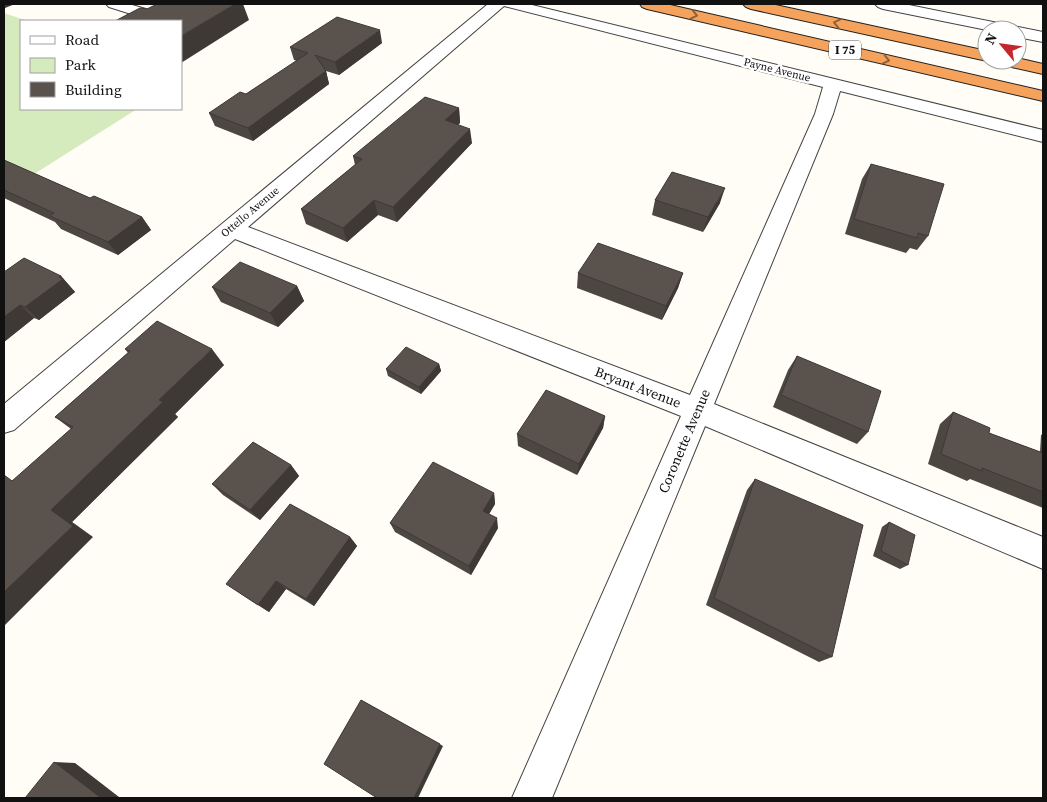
<svg xmlns="http://www.w3.org/2000/svg" width="1047" height="802" font-family="'Source Serif 4',serif">
<style>
.green{fill:#d5ebbd}
.lines{fill:none;stroke-linecap:round;stroke-linejoin:round}
.minor-casing{stroke:#444;stroke-width:2}
.highway-casing{stroke:#222;stroke-width:2}
.minor{fill:#fff;fill-rule:evenodd}
.highway{fill:#f5a25d;fill-rule:evenodd}
.wall{fill:#4d4742}
.shaded-wall{fill:#3f3936}
.building{fill:#5a524d;stroke:#3f3936}
.oneway{stroke:#8e613b}
.labels{text-anchor:middle;dominant-baseline:central;stroke-width:5;stroke-linejoin:round;paint-order:stroke}
.far-street-label{font-size:11px;fill:#111;stroke:#fff}
.shield{fill:#fff;stroke:#585858;stroke-width:1}
.shield-label{font-size:12px;font-weight:bold;fill:#111}
.street-label{font-size:14px;fill:#111;stroke:#fff}
</style>
<rect width="100%" height="100%" fill="#fffdf5"/>
<path class="green" d="M4 13 28 21H21V109H137L4 193Z"/>
<g class="lines">
<defs>
<g id="minor">
<path d="M106 4H129L149 10 161 4H181L178 7 150 20 109 7Z"/>
<path d="M488 4H528L1043 130V142L840 91 833 114 714 404 1043 537V569L705 426 552 798H512L681 416 235 239 14 430 4 433V404ZM504 6 823 87 815 114 690 395 248 227Z"/>
<path d="M875 4H904L1043 32V42L1017 37V30H987L883 9 878 7Z"/>
</g>
<g id="highway">
<path d="M640 4H666L1043 91V101L647 9 642 7Z"/>
<path d="M743 4H771L987 51V60H991L987 61 751 9 746 7Z"/>
<path d="M1017 58 1043 64V74L998 64 995 60H1017Z"/>
</g>
</defs>
<use href="#minor" class="minor-casing"/>
<use href="#highway" class="highway-casing"/>
<use href="#minor" class="minor"/>
<use href="#highway" class="highway"/>
</g>
<g class="wall">
<path d="M382 43 339 75 326 71 329 84 253 141 215 126 209 113 246 94 297 61 294 60 290 47Z"/>
<path d="M459 108 460 123 458 124 472 143 397 222 378 215 347 242 306 224 301 209 355 165 353 156Z"/>
<path d="M4 160 90 198 142 217 151 230 118 255 61 229 55 222 4 198Z"/>
<path d="M871 164 928 236 917 250 910 248 906 253 845 234 862 179Z"/>
<path d="M655 200 720 203 703 232 652 215Z"/>
<path d="M4 272 61 276 75 292 39 320 34 318 4 342Z"/>
<path d="M578 273H683L678 288 662 320 577 288Z"/>
<path d="M297 286 304 301 278 327 221 302 212 287Z"/>
<path d="M125 349 224 365 175 414 178 417 72 522 93 537 4 475 13 481 71 429 55 417 128 353Z"/>
<path d="M797 356 868 432 857 444 773 407 788 370Z"/>
<path d="M439 364 441 371 421 394 388 376 386 369Z"/>
<path d="M953 412 989 433 1040 452 1041 435 1043 434V508L970 479 967 481 928 464 940 424Z"/>
<path d="M605 416 603 428 577 475 518 446 517 434Z"/>
<path d="M291 465 299 476 260 520 223 495 212 484Z"/>
<path d="M755 479 832 657 819 662 706 605 747 490Z"/>
<path d="M494 493 495 504 489 514 498 528 471 575 395 532 390 523Z"/>
<path d="M889 522 908 565 900 569 873 556 882 527Z"/>
<path d="M350 537 357 546 314 606 286 589 269 612 226 584Z"/>
</g>
<g class="shaded-wall">
<path d="M4 4H15L5 8 4 6Z"/>
<path d="M235 4H243L249 20 181 63V36Z"/>
<path d="M380 30 382 43 339 75 335 62Z"/>
<path d="M326 71 329 84 253 141 248 128Z"/>
<path d="M459 108 460 123 447 135 445 120Z"/>
<path d="M470 129 472 143 397 222 393 207Z"/>
<path d="M725 188 720 203 703 232 708 217Z"/>
<path d="M374 200 378 215 347 242 343 228Z"/>
<path d="M142 217 151 230 118 255 108 242Z"/>
<path d="M683 273 678 288 662 320 666 306Z"/>
<path d="M61 276 75 292 39 320 25 307Z"/>
<path d="M297 286 304 301 278 327 270 313Z"/>
<path d="M20 305 34 318 4 342V317Z"/>
<path d="M212 349 224 365 175 414 178 417 72 522 93 537 4 626V592L51 510 159 400Z"/>
<path d="M439 364 441 371 421 394 419 387Z"/>
<path d="M605 416 603 428 577 475 579 464Z"/>
<path d="M291 465 299 476 260 520 250 510Z"/>
<path d="M494 493 495 504 485 521 483 511Z"/>
<path d="M497 518 498 528 471 575 469 566Z"/>
<path d="M350 537 357 546 314 606 306 599Z"/>
<path d="M276 581 286 589 269 612 258 605Z"/>
<path d="M361 700 443 746 418 798H414Z"/>
<path d="M54 762 75 763 119 797 117 798H99Z"/>
</g>
<g class="building">
<path d="M157 4H235L181 36V21H115L140 8 147 9Z"/>
<path d="M337 17 380 30 335 62 315 55 326 71 248 128 209 113 240 92 246 94 308 53 290 47Z"/>
<path d="M425 97 459 108 445 120 470 129 393 207 374 200 343 228 301 209 362 159 353 156Z"/>
<path d="M4 160 90 198 94 196 142 217 108 242 50 216 54 213 4 190Z"/>
<path d="M871 164 944 184 928 236 918 233 917 238 854 219Z"/>
<path d="M672 172 725 188 708 217 655 200Z"/>
<path d="M598 243 683 273 666 306 578 273Z"/>
<path d="M24 258 61 276 59 277 63 279 25 307 20 305 4 317V272Z"/>
<path d="M240 262 297 286 270 313 212 287Z"/>
<path d="M157 321 212 349 159 400 163 402 51 510 73 526 4 592V475L12 481 73 427 55 417 130 351 125 349Z"/>
<path d="M406 347 439 364 419 387 386 369Z"/>
<path d="M797 356 881 391 868 432 781 395Z"/>
<path d="M546 390 605 416 579 464 517 434Z"/>
<path d="M953 412 990 428 989 433 1043 453V492L982 468V471L941 454Z"/>
<path d="M253 442 291 465 250 510 212 484Z"/>
<path d="M433 462 494 493 483 511 497 518 469 566 390 523Z"/>
<path d="M755 479 863 525 832 657 714 598Z"/>
<path d="M290 504 350 537 306 599 276 581 258 605 226 584Z"/>
<path d="M889 522 915 535 908 565 881 551Z"/>
<path d="M361 700 440 744 414 798H377L324 764Z"/>
<path d="M54 762 100 797 99 798H25Z"/>
</g>
<defs><path id="oneway-chevron" d="M-2-3.5L2.5 0L-2 3.5" fill="none" stroke-width="1.6" stroke-linecap="round" stroke-linejoin="round" transform="scale(1.25)"/></defs>
<g class="oneway">
<use href="#oneway-chevron" transform="translate(694 15) rotate(13)"/>
<use href="#oneway-chevron" transform="translate(837 23) rotate(-167)"/>
<use href="#oneway-chevron" transform="translate(886 60) rotate(13)"/>
</g>
<g class="labels">
<g class="far-street-label">
<text transform="translate(777 70) rotate(14)">Payne Avenue</text>
<text transform="translate(250 212) rotate(-40)">Ottello Avenue</text>
</g>
<rect class="shield" x="829" y="40.5" width="32" height="19" rx="4"/>
<g class="shield-label">
<text x="845" y="50">I 75</text>
</g>
<g class="street-label">
<text transform="translate(638 387) rotate(21)">Bryant Avenue</text>
<text transform="translate(684 441) rotate(-67)">Coronette Avenue</text>
</g>
</g>
<rect width="1047" height="802" fill="none" stroke="#111111" stroke-width="10"/>
<rect x="20" y="20" width="162" height="90" fill="#ffffff" stroke="#a0a0a0"/>
<rect x="30" y="36" width="25" height="8" fill="#ffffff" stroke="#a0a0a0"/>
<text x="65" y="45" font-size="15" fill="#111111">Road</text>
<rect x="30" y="58" width="25" height="15" fill="#d5ebbd" stroke="#a0a0a0"/>
<text x="65" y="70" font-size="15" fill="#111111">Park</text>
<rect x="30" y="82" width="25" height="15" fill="#5a524d" stroke="#a0a0a0"/>
<text x="65" y="95" font-size="15" fill="#111111">Building</text>
<g transform="translate(1002 45) rotate(299)"><circle r="24" fill="#ffffff" stroke="#a0a0a0"/>
<path d="M0-4L9 19L0 12L-9 19Z" fill="#c4262e"/>
<text y="-8" font-size="14" font-weight="bold" text-anchor="middle" fill="#111111">N</text>
</g>
</svg>
